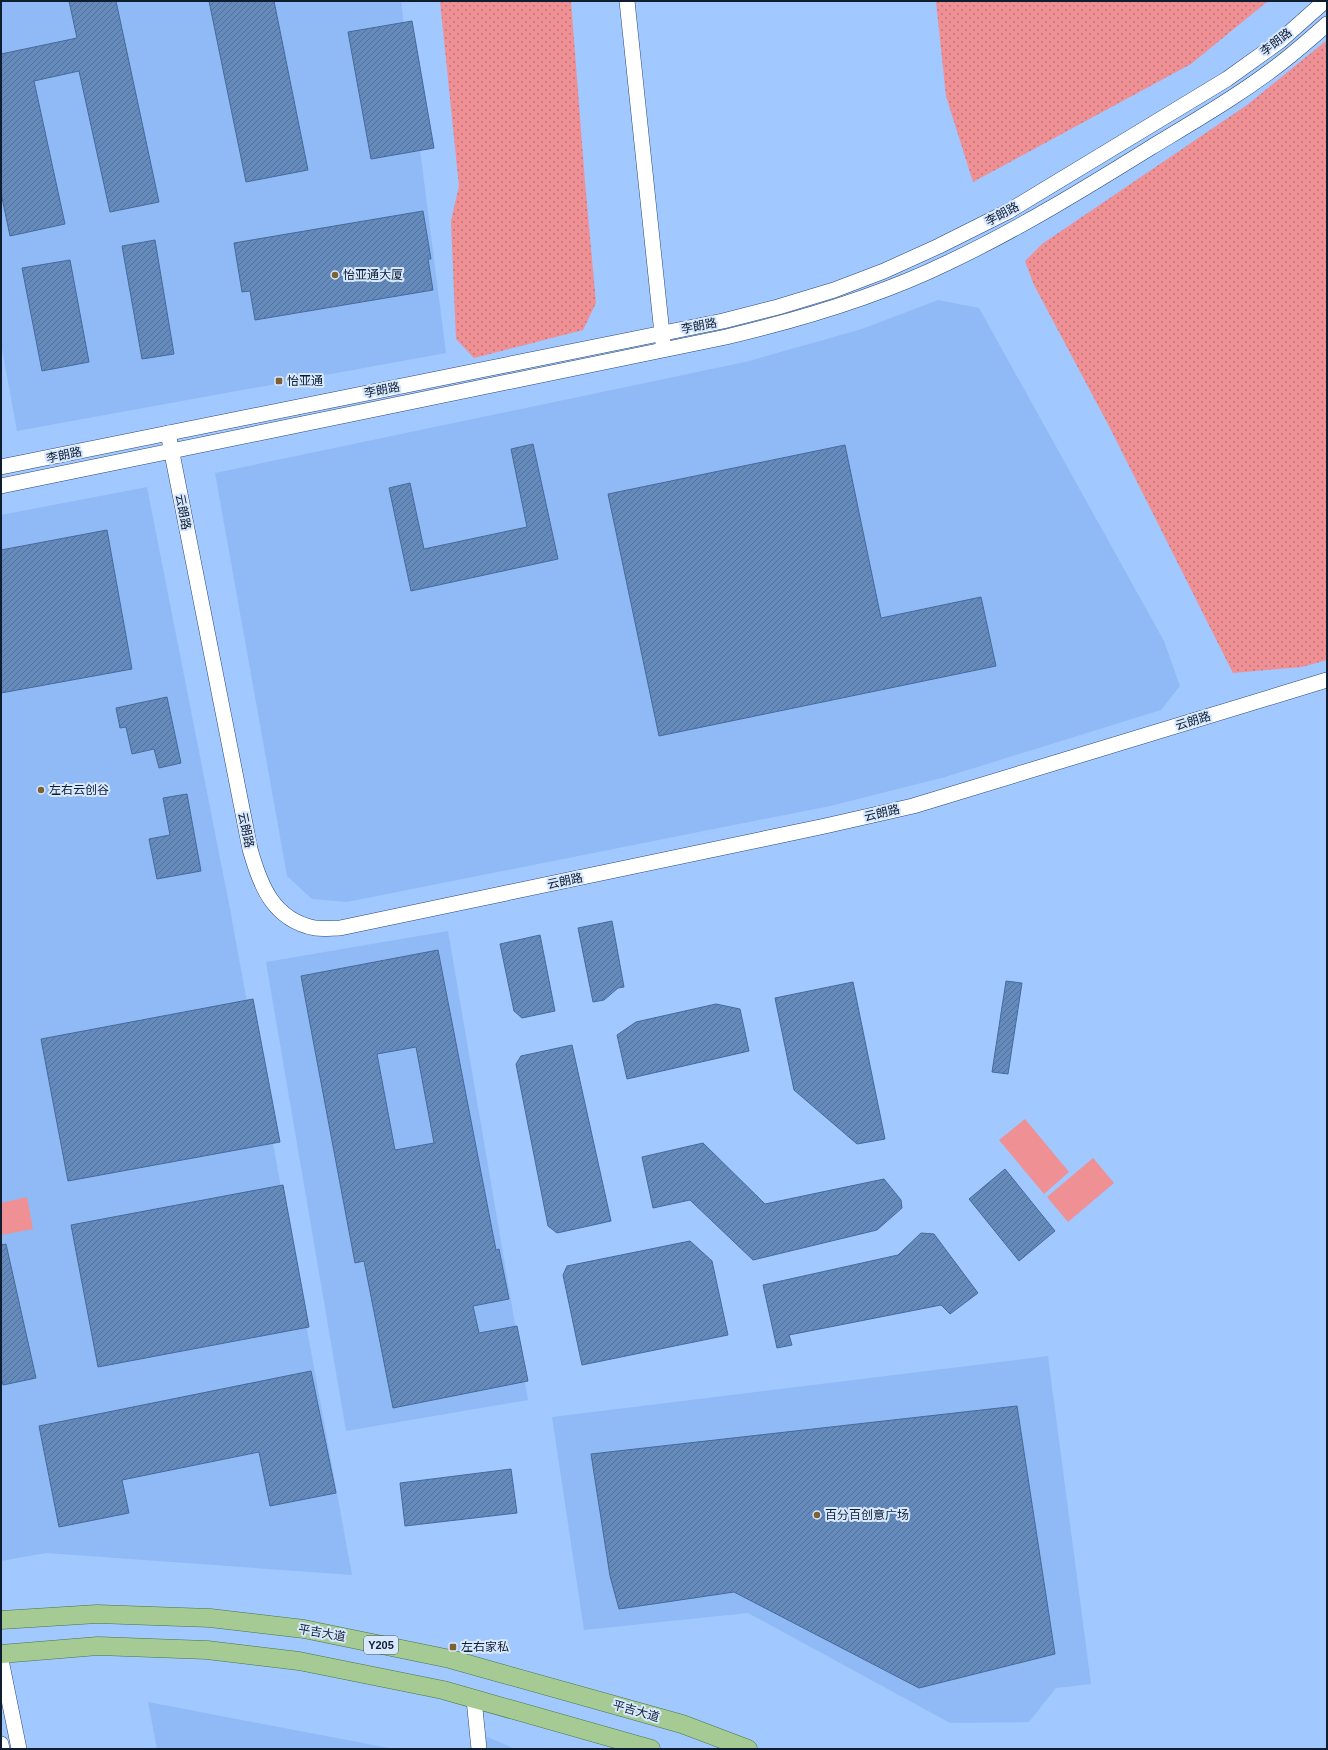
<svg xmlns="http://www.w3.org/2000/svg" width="1328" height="1750" font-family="Arial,'Noto Sans SC',sans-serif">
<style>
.built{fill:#90baf5}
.grass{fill:url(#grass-dots)}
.garden{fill:#ef9095}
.building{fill:url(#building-hatch);stroke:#476a9b;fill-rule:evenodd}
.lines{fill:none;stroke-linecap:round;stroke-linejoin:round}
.minor-casing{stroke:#264775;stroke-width:16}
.major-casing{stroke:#497643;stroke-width:19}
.minor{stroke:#fff;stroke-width:15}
.major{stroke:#a5ca94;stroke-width:18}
.poi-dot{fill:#7d6033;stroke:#d8e8fe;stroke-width:1.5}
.labels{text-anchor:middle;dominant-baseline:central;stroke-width:4;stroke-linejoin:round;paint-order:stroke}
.shield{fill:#d8e8fe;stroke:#4b5a6e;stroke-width:1}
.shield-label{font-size:11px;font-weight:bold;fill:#0e1d30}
.street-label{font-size:12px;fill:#0e1d30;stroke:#d8e8fe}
.poi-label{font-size:12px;fill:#0e1d30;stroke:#d8e8fe;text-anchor:start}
</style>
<defs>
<pattern id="grass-dots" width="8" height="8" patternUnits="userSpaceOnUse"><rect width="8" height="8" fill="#ef9095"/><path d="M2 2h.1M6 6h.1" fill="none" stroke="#c0757a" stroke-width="1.8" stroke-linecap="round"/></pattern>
<pattern id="building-hatch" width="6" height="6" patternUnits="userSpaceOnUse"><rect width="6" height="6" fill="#658abc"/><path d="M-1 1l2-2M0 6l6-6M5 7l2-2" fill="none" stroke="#527099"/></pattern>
</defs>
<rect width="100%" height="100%" fill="#a1c8ff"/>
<g class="built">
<path d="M1 1H401L446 353 17 431 1 343Z"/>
<path d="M938 300 979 308 1164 641 1180 686 1161 710 945 777 830 806 347 902 312 899 287 876 215 473 745 362 862 329Z"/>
<path d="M147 487 230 909 352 1575 46 1553 1 1561V515Z"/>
<path d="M448 931 528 1400 346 1431 266 962Z"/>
<path d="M1048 1356 1091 1684 1056 1688 1029 1722 950 1723 748 1613 584 1630 552 1417Z"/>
<path d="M148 1702 394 1749H157Z"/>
<path d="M485 1736 515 1749H486Z"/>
</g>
<g class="grass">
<path d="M440 1H571L585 182 596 303 583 330 474 358 456 339 451 221 459 186Z"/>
<path d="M936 1H1268L1191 64 973 182 946 96Z"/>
<path d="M1327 40V660L1302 667 1233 673 1110 428 1034 285 1025 261 1042 244 1247 105Z"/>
</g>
<g class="garden">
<path d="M1025 1119 1069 1172 1044 1194 999 1140Z"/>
<path d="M1093 1158 1114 1183 1068 1222 1047 1197Z"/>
<path d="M27 1197 33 1229 1 1235V1203Z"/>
</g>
<g class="building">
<path d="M69 1H116L159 202 110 212 79 71 34 81 65 224 10 236 1 193V54L77 38Z"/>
<path d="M209 1H274L308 170 246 182Z"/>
<path d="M412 21 434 148 371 159 348 32Z"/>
<path d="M423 211 431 259H428L433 290 255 320 250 291 242 292 234 243Z"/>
<path d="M155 240 174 354 142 359 122 246Z"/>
<path d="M70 260 89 362 42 371 22 268Z"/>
<path d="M533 444 558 559 411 591 389 488 410 483 424 549 527 527 511 449Z"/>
<path d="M845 445 881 618 981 597 996 666 659 736 608 494Z"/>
<path d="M107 530 132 669 1 693V550Z"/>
<path d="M167 697 181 763 159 768 154 749 132 754 126 727 120 728 116 708Z"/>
<path d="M187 794 201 871 157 879 149 839 170 835 163 798Z"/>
<path d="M612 921 624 987 618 988 604 1000 593 1002 578 928Z"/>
<path d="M540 935 555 1011 522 1018 514 1011 500 944Z"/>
<path d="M438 950 496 1250 499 1249 509 1299 473 1306 479 1333 517 1326 528 1381 393 1408 364 1261 355 1263 301 976ZM416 1047 434 1143 395 1150 377 1054Z"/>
<path d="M1006 981 1022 983 1008 1074 992 1072Z"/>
<path d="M853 982 885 1139 857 1144 794 1090 775 998Z"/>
<path d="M253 999 280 1142 68 1181 41 1039Z"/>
<path d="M716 1004 740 1009 749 1051 627 1079 617 1035 636 1022Z"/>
<path d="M572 1045 611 1221 557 1233 548 1226 516 1064 521 1056Z"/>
<path d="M703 1143 765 1204 884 1179 901 1200 902 1208 877 1230 753 1260 690 1200 653 1208 642 1157Z"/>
<path d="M1005 1169 1055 1231 1019 1261 969 1199Z"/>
<path d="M283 1185 309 1327 98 1367 71 1225Z"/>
<path d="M921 1233 934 1234 978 1293 950 1314 941 1305 789 1335 792 1345 777 1348 763 1285 898 1255Z"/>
<path d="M690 1241 712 1261 728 1335 582 1365 563 1275 567 1266Z"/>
<path d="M6 1244 36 1378 3 1385 1 1377V1245Z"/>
<path d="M311 1371 336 1493 270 1506 259 1452 122 1480 129 1513 59 1527 39 1426Z"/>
<path d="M1017 1406 1055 1654 919 1688 734 1592 619 1609 610 1576 591 1454Z"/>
<path d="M511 1469 517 1513 405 1526 400 1483Z"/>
</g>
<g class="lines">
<defs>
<g id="minor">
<path d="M627 1 663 343"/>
<path d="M168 433 250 849C260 885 273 920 315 928 323 929 332 928 340 928L825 826 913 806 1327 680"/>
<path d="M1 467 723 321 778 307 834 290 884 271 939 246 1009 211 1227 79 1280 41 1325 1"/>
<path d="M1 486 726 337C802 319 877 297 947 263 1017 230 1084 189 1150 148 1198 119 1247 91 1291 55 1303 45 1315 35 1327 24"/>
<path d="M1 1660 19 1749"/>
<path d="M474 1699 479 1749"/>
<path d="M1 1744 2 1749"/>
</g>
<g id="major">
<path d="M1 1620 97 1614 210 1618 304 1629 450 1659 682 1724 748 1749"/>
<path d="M1 1654 98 1646 207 1650 299 1661 443 1690 651 1749"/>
</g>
</defs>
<use href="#minor" class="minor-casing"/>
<use href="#major" class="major-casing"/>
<use href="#minor" class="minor"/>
<use href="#major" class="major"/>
</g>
<g class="poi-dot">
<circle cx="335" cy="275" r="4"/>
<rect x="275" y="377" width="8" height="8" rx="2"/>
<circle cx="41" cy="790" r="4"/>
<circle cx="817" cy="1515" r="4"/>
<rect x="449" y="1643" width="8" height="8" rx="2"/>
</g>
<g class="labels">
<rect class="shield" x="364" y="1636" width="34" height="18" rx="3"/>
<g class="shield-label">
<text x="381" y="1645">Y205</text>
</g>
<g class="street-label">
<text transform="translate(1276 42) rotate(-38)">李朗路</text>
<text transform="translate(1002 214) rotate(-28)">李朗路</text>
<text transform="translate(699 326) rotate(-11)">李朗路</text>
<text transform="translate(382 390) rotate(-11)">李朗路</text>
<text transform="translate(64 455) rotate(-12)">李朗路</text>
<text transform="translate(183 512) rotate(79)">云朗路</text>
<text transform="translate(1193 721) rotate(-17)">云朗路</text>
<text transform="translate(882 813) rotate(-13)">云朗路</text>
<text transform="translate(246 830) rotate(78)">云朗路</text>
<text transform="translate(565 881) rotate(-12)">云朗路</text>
<text transform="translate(322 1633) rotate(10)">平吉大道</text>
<text transform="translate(636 1711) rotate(16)">平吉大道</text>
</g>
<g class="poi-label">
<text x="343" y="275">怡亚通大厦</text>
<text x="287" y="381">怡亚通</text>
<text x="49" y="790">左右云创谷</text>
<text x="825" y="1515">百分百创意广场</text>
<text x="461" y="1647">左右家私</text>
</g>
</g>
<rect width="1328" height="1750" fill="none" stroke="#0e1d30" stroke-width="4"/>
</svg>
